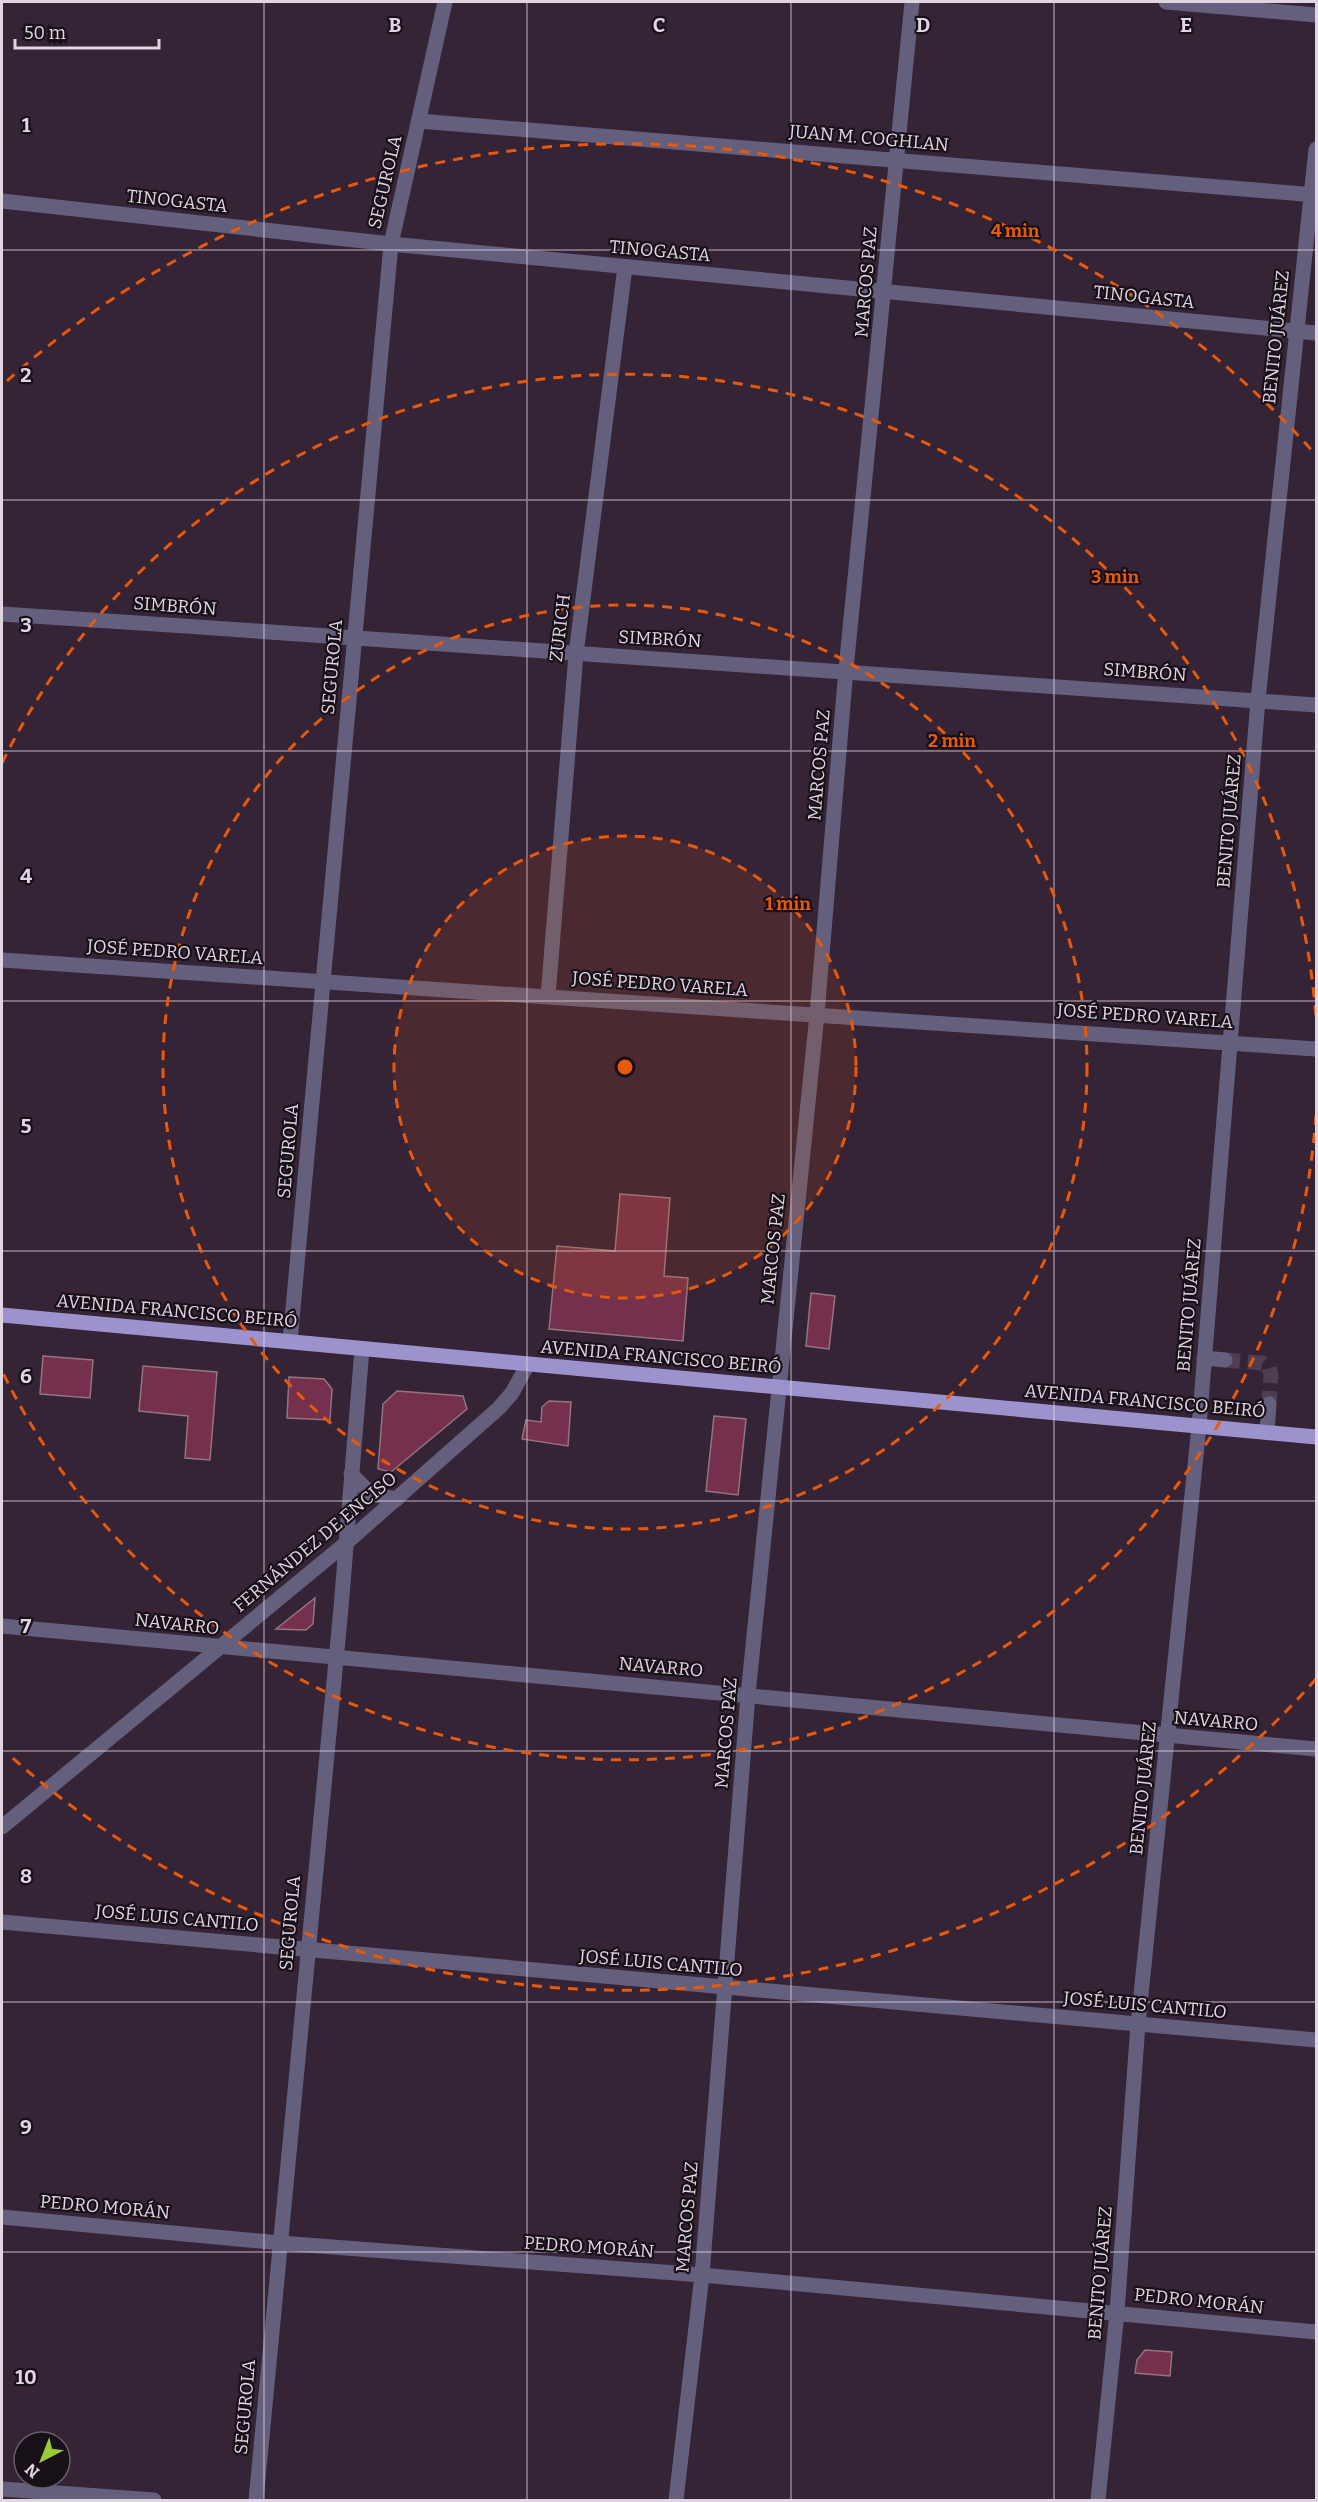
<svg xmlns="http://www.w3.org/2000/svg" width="1318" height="2502" font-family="Bitter,serif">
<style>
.building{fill:#74304c;stroke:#94747f;stroke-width:1.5}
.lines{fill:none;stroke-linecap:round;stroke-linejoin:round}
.minor-tunnel{stroke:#4f3e50;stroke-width:15;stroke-dasharray:15 8;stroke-linecap:butt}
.minor{stroke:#645f7c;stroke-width:15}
.major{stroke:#9c92cd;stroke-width:15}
.grid{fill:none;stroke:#e1d5e1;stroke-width:1.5;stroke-opacity:0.55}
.ring{fill:none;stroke:#e8590c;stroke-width:3;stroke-dasharray:10 8}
.labels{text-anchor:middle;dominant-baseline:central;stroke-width:4.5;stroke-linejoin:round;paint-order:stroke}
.street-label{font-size:18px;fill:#e1d5e1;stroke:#181018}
.grid-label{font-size:20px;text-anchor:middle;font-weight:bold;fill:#e1d5e1;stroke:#181018;stroke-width:4.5;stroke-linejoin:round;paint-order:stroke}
.centre{fill:#e8590c;stroke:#181018;stroke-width:3}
.ring-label{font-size:18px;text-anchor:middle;font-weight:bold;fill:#e8590c;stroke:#181018;stroke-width:4.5;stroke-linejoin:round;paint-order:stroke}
</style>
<rect width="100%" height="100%" fill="#352336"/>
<g class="building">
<path d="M620 1194 670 1198 664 1276 688 1278 683 1341 549 1329 557 1246 615 1251Z"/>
<path d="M811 1293 835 1296 829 1349 806 1346Z"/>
<path d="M43 1356 93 1360 90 1398 40 1394Z"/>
<path d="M143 1366 217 1372 210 1460 185 1458 188 1416 139 1411Z"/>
<path d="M289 1377 324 1379 332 1389 330 1420 287 1418Z"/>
<path d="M397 1391 463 1396 467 1409 391 1472 378 1469 383 1404Z"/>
<path d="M549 1401 571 1402 568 1446 522 1439 526 1420 541 1422 542 1407Z"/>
<path d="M714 1416 746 1419 738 1495 706 1491Z"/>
<path d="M315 1598 313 1624 306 1630 276 1629Z"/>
<path d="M1145 2350 1172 2352 1170 2376 1135 2373 1137 2360Z"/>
</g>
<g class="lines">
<path class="minor-tunnel" d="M1225 1360 1262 1363 1269 1368 1271 1375 1269 1404"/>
<g class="minor">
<path d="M1166 2 1316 15"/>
<path d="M419 121 1316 195"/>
<path d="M2 201 391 244 1316 333"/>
<path d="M2 614C440 643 878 671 1316 705"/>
<path d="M2 960 1316 1049"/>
<path d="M548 996 576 654 625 267"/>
<path d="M290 1341 391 244 445 2"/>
<path d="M1204 1358 1225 1360"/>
<path d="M1267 1432 1269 1404"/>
<path d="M351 1474 371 1494 397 1499"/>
<path d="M2 1626 1316 1749"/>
<path d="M2 1827 345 1544 499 1408 512 1393 528 1364"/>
<path d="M2 1922 1316 2040"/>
<path d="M2 2217 280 2243 702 2275 1316 2332"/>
<path d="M2 2489 154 2500"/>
<path d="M256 2500 341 1608 362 1349"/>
<path d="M676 2500 702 2275 748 1695 817 1014 846 669 912 2"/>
<path d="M1098 2500 1117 2312 1138 2024 1199 1426 1258 700 1316 149"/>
</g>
<path class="major" d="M2 1315 1316 1437"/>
</g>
<path class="grid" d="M264 2V2500M527 2V2500M791 2V2500M1054 2V2500M2 250H1316M2 500H1316M2 751H1316M2 1001H1316M2 1251H1316M2 1501H1316M2 1751H1316M2 2002H1316M2 2252H1316"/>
<circle cx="625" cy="1067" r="231" fill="#e8590c" fill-opacity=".12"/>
<g class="ring">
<circle cx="625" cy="1067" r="231"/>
<circle cx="625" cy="1067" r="462"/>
<path d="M1316 1115A693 693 0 0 1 2 1371M2 763A693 693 0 0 1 1316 1019"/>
<path d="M1316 1679A923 923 0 0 1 7 1753M7 381A923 923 0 0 1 1316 455"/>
</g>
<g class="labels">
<g class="street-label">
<text transform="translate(869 138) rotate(5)">JUAN M. COGHLAN</text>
<text transform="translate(385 182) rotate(-77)">SEGUROLA</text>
<text transform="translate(177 201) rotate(6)">TINOGASTA</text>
<text transform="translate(660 251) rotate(5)">TINOGASTA</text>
<text transform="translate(866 282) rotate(-85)">MARCOS PAZ</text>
<text transform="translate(1144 297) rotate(6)">TINOGASTA</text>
<text transform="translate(1276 337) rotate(-84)">BENITO JUÁREZ</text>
<text transform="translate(175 606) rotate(4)">SIMBRÓN</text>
<text transform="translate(560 628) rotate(-83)">ZURICH</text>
<text transform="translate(660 639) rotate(3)">SIMBRÓN</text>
<text transform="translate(332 667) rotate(-85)">SEGUROLA</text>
<text transform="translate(1145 672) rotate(4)">SIMBRÓN</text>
<text transform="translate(819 765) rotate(-85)">MARCOS PAZ</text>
<text transform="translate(1229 821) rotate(-85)">BENITO JUÁREZ</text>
<text transform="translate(175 952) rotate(4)">JOSÉ PEDRO VARELA</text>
<text transform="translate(660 984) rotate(4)">JOSÉ PEDRO VARELA</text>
<text transform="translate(1145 1016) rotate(4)">JOSÉ PEDRO VARELA</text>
<text transform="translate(288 1151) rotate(-85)">SEGUROLA</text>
<text transform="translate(773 1249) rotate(-84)">MARCOS PAZ</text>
<text transform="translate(1189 1305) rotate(-85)">BENITO JUÁREZ</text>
<text transform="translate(177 1311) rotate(5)">AVENIDA FRANCISCO BEIRÓ</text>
<text transform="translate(661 1357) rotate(5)">AVENIDA FRANCISCO BEIRÓ</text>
<text transform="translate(1145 1401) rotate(5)">AVENIDA FRANCISCO BEIRÓ</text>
<text transform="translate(315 1542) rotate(-40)">FERNÁNDEZ DE ENCISO</text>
<text transform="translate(177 1624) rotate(6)">NAVARRO</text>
<text transform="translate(661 1667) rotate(5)">NAVARRO</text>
<text transform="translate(1216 1721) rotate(5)">NAVARRO</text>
<text transform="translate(726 1733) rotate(-85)">MARCOS PAZ</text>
<text transform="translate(1143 1788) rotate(-84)">BENITO JUÁREZ</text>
<text transform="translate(177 1918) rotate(5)">JOSÉ LUIS CANTILO</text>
<text transform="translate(290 1923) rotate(-85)">SEGUROLA</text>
<text transform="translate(661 1963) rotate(5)">JOSÉ LUIS CANTILO</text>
<text transform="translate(1145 2005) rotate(5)">JOSÉ LUIS CANTILO</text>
<text transform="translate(105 2207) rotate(5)">PEDRO MORÁN</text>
<text transform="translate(687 2217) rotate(-85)">MARCOS PAZ</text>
<text transform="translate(589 2247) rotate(4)">PEDRO MORÁN</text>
<text transform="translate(1100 2273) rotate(-85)">BENITO JUÁREZ</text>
<text transform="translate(1199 2301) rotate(6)">PEDRO MORÁN</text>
<text transform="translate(245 2407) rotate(-85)">SEGUROLA</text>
</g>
</g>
<g class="grid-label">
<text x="395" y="32">B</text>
<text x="659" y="32">C</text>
<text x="923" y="32">D</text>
<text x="1186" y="32">E</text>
<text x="26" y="132">1</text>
<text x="26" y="382">2</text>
<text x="26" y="632">3</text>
<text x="26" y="883">4</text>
<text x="26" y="1133">5</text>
<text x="26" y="1383">6</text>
<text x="26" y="1633">7</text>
<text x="26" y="1883">8</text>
<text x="26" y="2134">9</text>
<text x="26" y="2384">10</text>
</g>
<circle cx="625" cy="1067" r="9" class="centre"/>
<g class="ring-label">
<text x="1015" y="237">4 min</text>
<text x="1115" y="583">3 min</text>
<text x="952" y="747">2 min</text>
<text x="788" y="910">1 min</text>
</g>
<rect width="1318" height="2502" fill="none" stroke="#e1d5e1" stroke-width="6"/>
<g transform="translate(42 2460) rotate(222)"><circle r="28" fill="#181018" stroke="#685f68" stroke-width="1.5"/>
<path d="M0-4.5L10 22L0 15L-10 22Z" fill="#98cb37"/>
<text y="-9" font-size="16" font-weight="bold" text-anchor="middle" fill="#e1d5e1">N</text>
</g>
<path d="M15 39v9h144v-9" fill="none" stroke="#e1d5e1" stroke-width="3"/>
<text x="24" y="39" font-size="18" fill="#e1d5e1" stroke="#181018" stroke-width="4.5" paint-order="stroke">50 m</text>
</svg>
